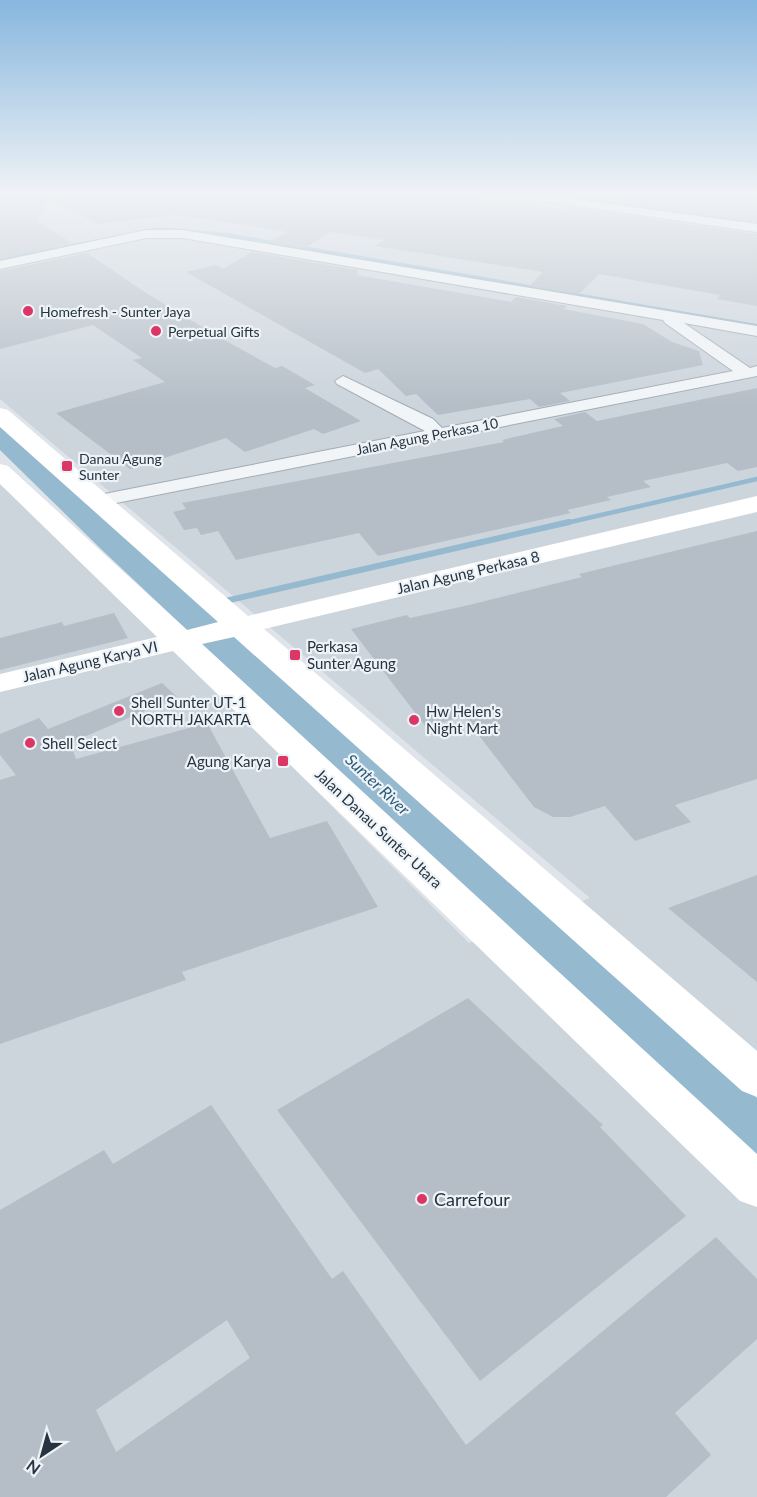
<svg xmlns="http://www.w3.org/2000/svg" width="757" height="1497" font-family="Lato,sans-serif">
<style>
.built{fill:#ccd4dc}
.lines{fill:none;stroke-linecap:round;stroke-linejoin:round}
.stream-far2{stroke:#95b9ce;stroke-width:4}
.stream-far1{stroke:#95b9ce;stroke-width:4.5}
.stream{stroke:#95b9ce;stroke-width:6}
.river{fill:#95b9ce;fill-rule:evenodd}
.building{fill:#b5bec7;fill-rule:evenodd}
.street-casing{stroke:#a3acb4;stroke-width:2}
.street{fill:#f2f5f7;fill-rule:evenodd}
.secondary{fill:#fff;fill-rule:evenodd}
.poi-dot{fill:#dc3667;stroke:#eef3f7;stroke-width:2}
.labels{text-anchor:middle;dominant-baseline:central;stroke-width:4.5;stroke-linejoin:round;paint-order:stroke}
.far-poi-label{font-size:14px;fill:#263442;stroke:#eef3f7;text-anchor:start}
.far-street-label{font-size:14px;fill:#263442;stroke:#eef3f7}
.street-label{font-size:15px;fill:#263442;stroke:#eef3f7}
.poi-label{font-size:15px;fill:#263442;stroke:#eef3f7;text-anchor:start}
.water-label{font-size:16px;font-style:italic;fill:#2b5b7b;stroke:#eef3f7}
.near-poi-label{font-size:18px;fill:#263442;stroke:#eef3f7;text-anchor:start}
</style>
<rect width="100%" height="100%" fill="#dee4ea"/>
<path class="built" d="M0 195H757V1497H0V483L160 635 469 943 590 898 0 399Z"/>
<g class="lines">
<g class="stream-far2">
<path d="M550 195 757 224"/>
<path d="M0 260 159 229 228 235 757 326"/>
</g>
<path class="stream-far1" d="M562 524 757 479"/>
<g class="stream">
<path d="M221 602 569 522"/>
<path d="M187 610 208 605"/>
</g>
<path class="river" d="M0 427 10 429 123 535 757 1098V1156L738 1149 101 549 0 450Z"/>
</g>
<g class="building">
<path d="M0 195H460L568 211V207L757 234V306L717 299 720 295 599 274 579 294 529 286 543 272 375 246 384 240 331 232 305 248 269 242 287 232 213 220 174 215 98 224 50 198 36 220 72 243 0 259Z"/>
<path d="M569 195H757V222L569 196Z"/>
<path d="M252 252 358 270 357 275 511 302 516 297 567 306 563 309 643 324 672 342 699 351 703 365 560 393 570 401 539 407 530 399 438 415 416 394 406 396 378 369 365 373 186 272 216 265 223 269Z"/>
<path d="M87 253 146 293 219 337 275 368 282 366 315 385 305 388 361 421 323 434 314 429 245 452 226 438 130 469 56 413 165 382 133 360 142 358 93 325 0 349V271Z"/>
<path d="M757 388V467L738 471 727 463 643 481 651 487 607 497 611 500 567 510 571 513 378 556 359 533 236 560 218 531 201 535 197 528 184 530 173 512 186 509 182 503 504 442 502 440 563 426 554 419 585 412 597 421Z"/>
<path d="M757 531V779L675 805 691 822 635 841 605 806 570 817H553L534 807 464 716 426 727 351 629 407 615 410 618 469 605 582 577 579 574Z"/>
<path d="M114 613 128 638 0 670V638L62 622 64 626Z"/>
<path d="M162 683 177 697 70 743 76 759 207 723 270 838 327 821 378 907 182 972 186 980 0 1044V780L16 775 0 755V734L39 718 48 729Z"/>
<path d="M757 875V982L668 908Z"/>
<path d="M468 998 603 1125 600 1127 686 1216 480 1381 277 1110Z"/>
<path d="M211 1105 332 1279 343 1271 466 1445 716 1237 757 1279V1339L675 1413 711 1455 666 1497H0V1210L104 1150 113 1164ZM227 1320 250 1358 116 1452 96 1410Z"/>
</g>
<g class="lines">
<defs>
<g id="street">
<path d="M516 195H544L757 224V232L522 198Z"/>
<path d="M146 230H183L757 326V336L684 323 750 368 757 366V376L96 507 89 505 86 501 89 497 425 431 337 384 335 381 343 376 433 419 442 428 733 371 665 323 663 320 183 238H146L0 269V261Z"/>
</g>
</defs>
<use href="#street" class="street-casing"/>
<use href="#street" class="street"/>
<path class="secondary" d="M0 408 8 410 248 616 757 496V512L264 629 757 1051V1097L742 1091 234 637 202 644 757 1154V1207L740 1201 173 651 0 692V674L157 637 0 484V464L8 466 187 630 218 622 0 427Z"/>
</g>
<linearGradient id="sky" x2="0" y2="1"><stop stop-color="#87b6de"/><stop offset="0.48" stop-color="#f0f3f6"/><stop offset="1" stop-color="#f0f3f6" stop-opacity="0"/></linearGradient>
<rect width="757" height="404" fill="url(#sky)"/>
<g class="poi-dot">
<circle cx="28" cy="311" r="6"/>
<circle cx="156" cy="331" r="6"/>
<rect x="61" y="460" width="12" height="12" rx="3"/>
<rect x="289" y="649" width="12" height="12" rx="3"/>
<circle cx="119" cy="711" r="6"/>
<circle cx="414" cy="720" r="6"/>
<circle cx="30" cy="743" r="6"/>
<rect x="277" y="755" width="12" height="12" rx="3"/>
<circle cx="422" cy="1199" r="6"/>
</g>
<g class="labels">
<g class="far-poi-label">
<text x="40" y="311">Homefresh - Sunter Jaya</text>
<text x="168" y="331">Perpetual Gifts</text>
<text x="79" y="458">Danau Agung<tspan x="79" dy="16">Sunter</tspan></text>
</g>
<g class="far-street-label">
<text transform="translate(427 436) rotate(-11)">Jalan Agung Perkasa 10</text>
</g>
<g class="street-label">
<text transform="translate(468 572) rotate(-13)">Jalan Agung Perkasa 8</text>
<text transform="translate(90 661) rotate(-13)">Jalan Agung Karya VI</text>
<text transform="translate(379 828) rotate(43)">Jalan Danau Sunter Utara</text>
</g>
<g class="poi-label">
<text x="307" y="646">Perkasa<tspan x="307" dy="17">Sunter Agung</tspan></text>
<text x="131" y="702">Shell Sunter UT-1<tspan x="131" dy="17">NORTH JAKARTA</tspan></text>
<text x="426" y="711">Hw Helen's<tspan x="426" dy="17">Night Mart</tspan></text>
<text x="42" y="743">Shell Select</text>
<text x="271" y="761" text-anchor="end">Agung Karya</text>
</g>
<g class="water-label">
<text transform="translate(378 784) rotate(43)">Sunter River</text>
</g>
<g class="near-poi-label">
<text x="434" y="1199">Carrefour</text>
</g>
</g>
<g transform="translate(42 1455) rotate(216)" stroke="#eef3f7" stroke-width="4.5" paint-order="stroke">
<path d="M0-4.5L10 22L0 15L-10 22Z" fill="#263442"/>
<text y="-9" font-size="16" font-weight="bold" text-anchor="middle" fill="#263442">N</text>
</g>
</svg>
